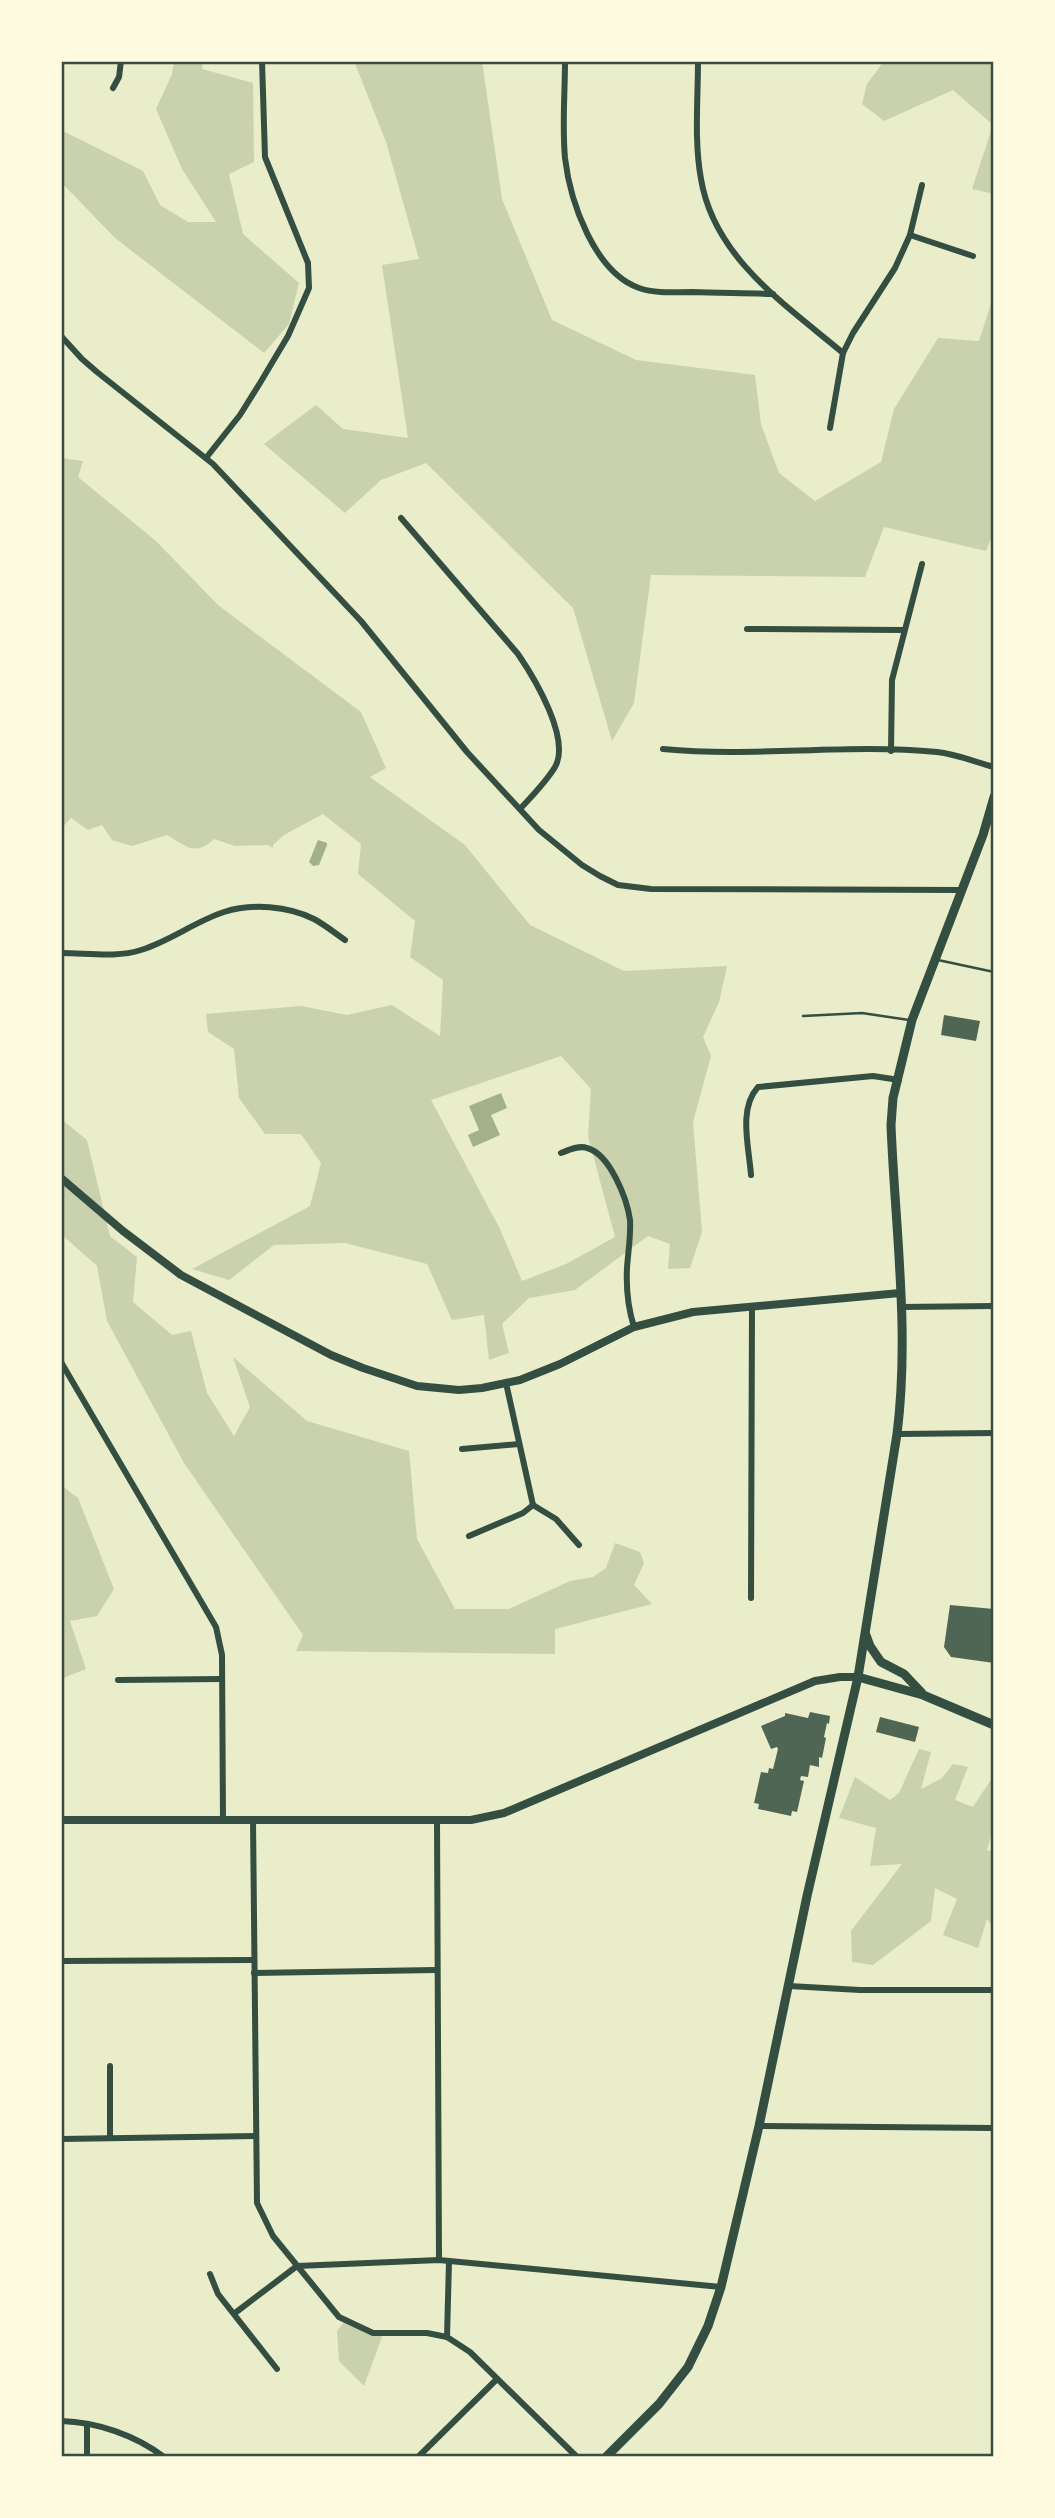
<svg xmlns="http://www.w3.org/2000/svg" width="1055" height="2518" font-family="Signika,sans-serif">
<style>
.green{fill:#cad2ad;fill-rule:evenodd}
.water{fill:#a3b18a}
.building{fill:#4f6655}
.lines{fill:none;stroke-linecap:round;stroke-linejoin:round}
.service{stroke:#344e41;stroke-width:2.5}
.minor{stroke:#344e41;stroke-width:6}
.tertiary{stroke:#344e41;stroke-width:8}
.secondary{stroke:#344e41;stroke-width:9}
.neatline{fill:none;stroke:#344e41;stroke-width:2.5}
</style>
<rect width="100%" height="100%" fill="#e9edc9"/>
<g class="green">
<path d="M174 61H203L202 69 253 83 254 162 229 174 243 234 299 283 289 324 264 353 115 238 61 182V130L143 171 160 205 188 222H216L182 169 156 109 172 74Z"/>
<path d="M354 61H482L502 199 552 320 636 360 755 375 761 424 779 473 815 501 881 462 894 409 938 338 979 341 994 294V532L986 551 884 527 865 577 651 575 634 703 612 741 573 608 426 463 381 480 345 513 264 444 316 405 343 429 408 438 382 265 419 259 386 142Z"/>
<path d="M884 61H994V194L972 189 993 125 953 90 884 121 862 104 867 84Z"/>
<path d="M61 458 83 461 78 477 156 541 218 605 361 712 386 768 370 777 465 845 530 925 624 971 727 966 719 1002 703 1037 711 1056 693 1122 702 1232 690 1268 668 1269 670 1244 648 1236 575 1290 529 1298 502 1324 509 1353 489 1360 484 1315 452 1320 427 1264 345 1243 274 1245 229 1280 192 1269 310 1206 321 1163 301 1134H265L239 1098 234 1049 208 1032 206 1014 301 1006 347 1015 392 1005 440 1036 443 980 410 957 415 921 358 874 361 844 323 814 284 835 273 845V848L268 845 235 846 214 839C195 857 186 846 167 835L132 846 112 840 102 825 88 830 71 818 61 829ZM561 1056 591 1089 588 1136 615 1237 566 1264 522 1281 500 1229 431 1100Z"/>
<path d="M61 1119 87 1140 110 1236 137 1257 133 1302 172 1335 191 1331 207 1393 234 1436 250 1407 233 1357 307 1421 409 1451 417 1539 455 1609H509L570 1581 593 1577 606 1568 615 1543 640 1552 644 1563 634 1585 652 1604 555 1629V1654L296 1651 303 1635 184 1463 107 1321 97 1266 61 1234Z"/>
<path d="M61 1485 78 1498 114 1589 97 1616 70 1621 86 1669 61 1679Z"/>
<path d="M919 1749 931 1752 921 1789 942 1778 953 1764 968 1767 955 1800 973 1807 994 1775V1826L987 1850 994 1852V1928L987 1919 978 1948 943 1935 957 1899 935 1888 931 1921 873 1965 852 1962 851 1931 902 1864 870 1866 876 1828 839 1818 855 1777 890 1800 899 1793Z"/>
<path d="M345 2321 383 2334 364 2386 339 2361 337 2331Z"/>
</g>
<g class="water">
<path d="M318 840 327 843V845L319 865 313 866 309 862Z"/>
<path d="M501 1093 507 1108 491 1115 500 1135 473 1147 468 1135 479 1130 469 1106Z"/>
</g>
<g class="building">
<path d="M944 1015 980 1021 976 1041 941 1035Z"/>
<path d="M950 1605 994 1609V1663L951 1657 944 1647Z"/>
<path d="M810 1712 830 1716 829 1724 827 1723 824 1737 826 1738 822 1758 819 1757V1767L810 1765 808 1777 801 1776 800 1780 804 1781 797 1812 792 1811 791 1816 758 1809 759 1804 754 1803 761 1772 768 1773 769 1768 773 1769 778 1749 777 1747 771 1749 761 1726 785 1716V1713L808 1718Z"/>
<path d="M880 1717 919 1727 915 1742 876 1732Z"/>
</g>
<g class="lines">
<g class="service">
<path d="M938 960 994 972"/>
<path d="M803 1016 862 1013 909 1020"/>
</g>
<g class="minor">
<path d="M565 61C565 93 562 126 565 158 570 201 594 272 639 288 656 294 675 292 692 292 719 293 746 293 773 294"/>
<path d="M698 61C698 100 694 141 701 179 714 258 786 305 843 353"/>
<path d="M113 88 119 77 121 61"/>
<path d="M910 235 973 256"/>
<path d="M61 336 82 359 97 372 213 464 361 621 467 752 539 830 582 865 600 876 618 885 651 889 961 890"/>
<path d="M830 428 843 353 853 333 895 268 910 235 922 185"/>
<path d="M206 458 240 415 260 383 288 336 309 288 308 263 265 157 262 61"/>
<path d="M401 518 518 654C535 679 571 739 555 767 546 782 532 796 520 809"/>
<path d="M747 629 903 630"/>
<path d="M663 749C754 758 846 743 937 752 956 754 975 762 994 767"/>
<path d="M891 751 892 680 922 564"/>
<path d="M61 953C87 953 117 958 141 950 170 941 196 921 224 912 252 903 288 906 314 919 325 925 335 933 345 940"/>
<path d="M561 1153C569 1150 579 1145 587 1148 610 1154 627 1199 630 1220 631 1236 628 1252 627 1268 626 1288 628 1308 634 1327"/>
<path d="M751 1175C749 1147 738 1109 758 1087L873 1076 899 1080"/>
<path d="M901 1307 994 1306"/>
<path d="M61 1362 216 1627 222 1655 223 1820"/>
<path d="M506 1383 533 1505 556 1519 579 1545"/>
<path d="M897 1434 994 1433"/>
<path d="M462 1449 519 1444"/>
<path d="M469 1536 523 1513 533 1505"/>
<path d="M751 1598 752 1306"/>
<path d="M118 1680 221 1679"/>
<path d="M253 1820 257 2203 273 2236 339 2317 373 2333H427L447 2337 470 2352 577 2457"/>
<path d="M437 1821 439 2260"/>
<path d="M61 1961 253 1960"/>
<path d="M254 1973 436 1970"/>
<path d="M789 1986 860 1990H994"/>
<path d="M110 2066V2138"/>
<path d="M759 2126 994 2128"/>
<path d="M61 2139 256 2136"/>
<path d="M210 2274 218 2294 277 2369"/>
<path d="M235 2313 297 2266 439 2260 721 2287"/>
<path d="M61 2330V2361"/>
<path d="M447 2337 449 2261"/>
<path d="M61 2421C97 2422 135 2435 164 2457"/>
<path d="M87 2424V2457"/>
<path d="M418 2457 497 2379"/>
</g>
<g class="tertiary">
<path d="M61 1178 123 1231 181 1275 331 1355 363 1368 417 1386 459 1390 482 1388 520 1380 560 1364 634 1327 693 1312 900 1293"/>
<path d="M61 1820H471L504 1813 815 1681 840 1677H858"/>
</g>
<g class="secondary">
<path d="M866 1635 870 1646 881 1662 904 1674 922 1693"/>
<path d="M858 1677 923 1695 994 1725"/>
<path d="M606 2457 659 2404 688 2367 708 2326 721 2287 759 2126 807 1896 858 1677 897 1434C910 1332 895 1227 891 1125L893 1098 912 1020 983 835 994 797"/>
</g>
</g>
<rect width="1055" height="2518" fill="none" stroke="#fefae0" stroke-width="126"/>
<rect x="63" y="63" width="929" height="2392" class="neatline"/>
</svg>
